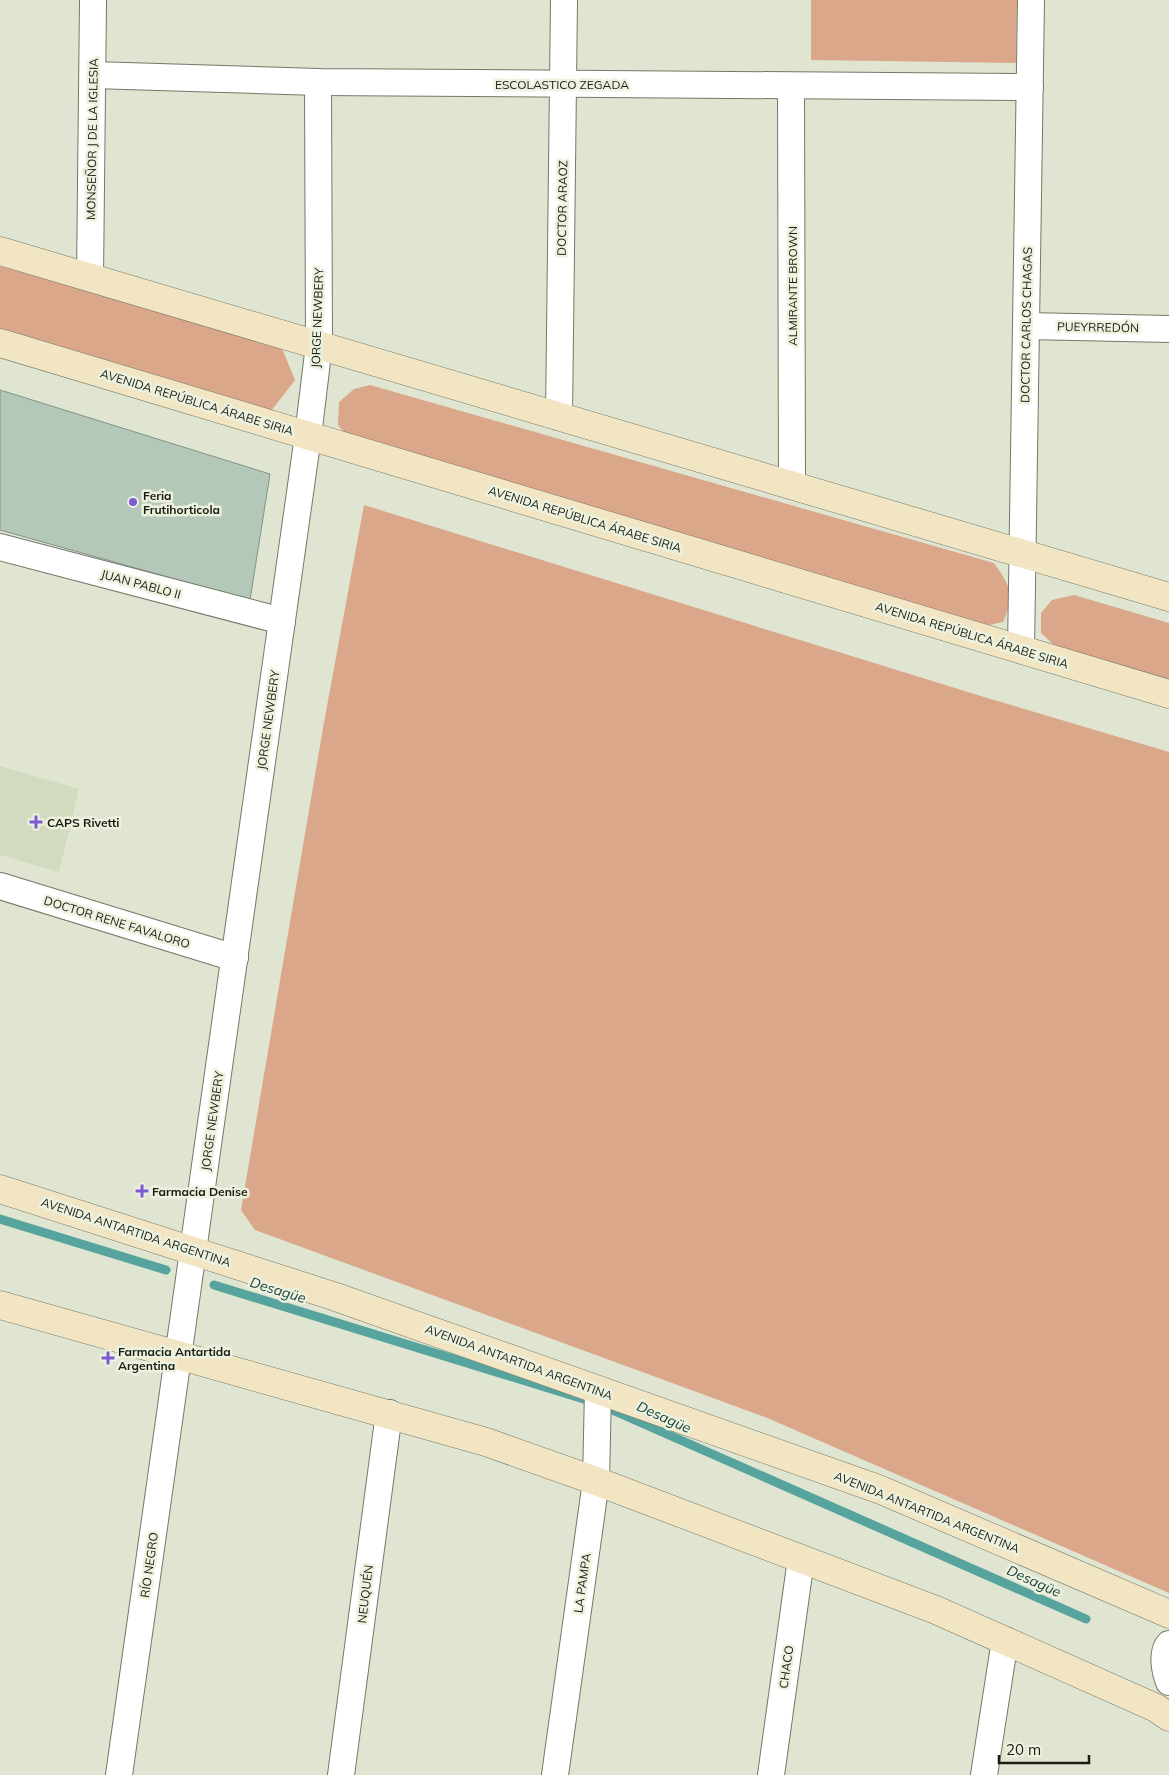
<svg xmlns="http://www.w3.org/2000/svg" width="1169" height="1775" font-family="Mulish,sans-serif">
<style>
.built{fill:#d2dabf}
.green{fill:#dba78b}
.lines{fill:none;stroke-linecap:round;stroke-linejoin:round}
.stream{stroke:#57a39d;stroke-width:9}
.building{fill:#b4c8ba;stroke:#809386}
.street-casing{stroke:#747967;stroke-width:28}
.secondary-casing{stroke:#747967;stroke-width:29}
.street{stroke:#fff;stroke-width:26}
.secondary{stroke:#f2e5c4;stroke-width:28}
.poi-dot{fill:#7e59d3;stroke:#ecf2dd;stroke-width:2}
.labels{text-anchor:middle;dominant-baseline:central;stroke-width:5;stroke-linejoin:round;paint-order:stroke}
.street-label{font-size:12px;fill:#1a1c15;stroke:#ecf2dd}
.poi-label{font-size:12px;font-weight:bold;fill:#1a1c15;stroke:#ecf2dd;text-anchor:start}
.water-label{font-size:14px;font-style:italic;fill:#1b403d;stroke:#ecf2dd}
</style>
<rect width="100%" height="100%" fill="#dfe5d0"/>
<path class="built" d="M0 766 79 789 59 872 0 855Z"/>
<g class="green">
<path d="M811 0H1017L1016 63 811 60Z"/>
<path d="M0 266 281 346 295 380 268 415 0 335Z"/>
<path d="M370 385 994 563C1011 587 1015 595 1003 622L980 627 352 442 338 425 339 402 354 389Z"/>
<path d="M364 505 984 697 1169 752V1593L765 1417 255 1230 241 1210 323 728Z"/>
<path d="M1074 595 1169 623V682L1059 650 1041 633V613L1052 600Z"/>
</g>
<g class="lines">
<g class="stream">
<path d="M0 1219 166 1270"/>
<path d="M214 1285 587 1400"/>
<path d="M601 1405 1086 1619"/>
</g>
</g>
<path class="building" d="M0 390 270 474 250 600 0 530Z"/>
<g class="lines">
<defs>
<g id="street">
<path d="M93 75 318 82 1030 87"/>
<path d="M791 86 792 486"/>
<path d="M90 278 93 0"/>
<path d="M1026 326 1169 329"/>
<path d="M559 417 564 0"/>
<path d="M0 547 282 621"/>
<path d="M1021 650 1031 0"/>
<path d="M0 886 235 958"/>
<path d="M1169 1644C1161 1653 1165 1672 1169 1682"/>
<path d="M119 1775 308 436 319 345 318 82"/>
<path d="M341 1775 389 1413"/>
<path d="M555 1775 596 1481 598 1390"/>
<path d="M771 1775 801 1559"/>
<path d="M984 1775 1005 1640"/>
</g>
<g id="secondary">
<path d="M0 251 1169 597"/>
<path d="M0 343 1169 694"/>
<path d="M0 1189 336 1297 881 1490 1169 1614"/>
<path d="M0 1305 486 1442 596 1481 936 1610 1156 1708 1169 1717"/>
</g>
</defs>
<use href="#street" class="street-casing"/>
<use href="#secondary" class="secondary-casing"/>
<use href="#street" class="street"/>
<use href="#secondary" class="secondary"/>
</g>
<g class="poi-dot">
<circle cx="133" cy="502" r="5"/>
<path d="M33.5 814.5h5v5h5v5h-5v5h-5v-5h-5v-5h5z"/>
<path d="M139.5 1183.5h5v5h5v5h-5v5h-5v-5h-5v-5h5z"/>
<path d="M105.5 1350.5h5v5h5v5h-5v5h-5v-5h-5v-5h5z"/>
</g>
<g class="labels">
<g class="street-label">
<text x="562" y="84">ESCOLASTICO ZEGADA</text>
<text transform="translate(92 139) rotate(-89)">MONSEÑOR J DE LA IGLESIA</text>
<text transform="translate(562 208) rotate(-89)">DOCTOR ARAOZ</text>
<text transform="translate(792 286) rotate(-90)">ALMIRANTE BROWN</text>
<text transform="translate(317 318) rotate(-88)">JORGE NEWBERY</text>
<text transform="translate(1026 325) rotate(-89)">DOCTOR CARLOS CHAGAS</text>
<text transform="translate(1098 327) rotate(1)">PUEYRREDÓN</text>
<text transform="translate(197 402) rotate(17)">AVENIDA REPÚBLICA ÁRABE SIRIA</text>
<text transform="translate(585 519) rotate(17)">AVENIDA REPÚBLICA ÁRABE SIRIA</text>
<text transform="translate(141 584) rotate(15)">JUAN PABLO II</text>
<text transform="translate(972 635) rotate(17)">AVENIDA REPÚBLICA ÁRABE SIRIA</text>
<text transform="translate(268 720) rotate(-82)">JORGE NEWBERY</text>
<text transform="translate(117 922) rotate(17)">DOCTOR RENE FAVALORO</text>
<text transform="translate(212 1121) rotate(-82)">JORGE NEWBERY</text>
<text transform="translate(136 1232) rotate(18)">AVENIDA ANTARTIDA ARGENTINA</text>
<text transform="translate(519 1362) rotate(20)">AVENIDA ANTARTIDA ARGENTINA</text>
<text transform="translate(927 1512) rotate(22)">AVENIDA ANTARTIDA ARGENTINA</text>
<text transform="translate(149 1565) rotate(-82)">RÍO NEGRO</text>
<text transform="translate(582 1583) rotate(-82)">LA PAMPA</text>
<text transform="translate(365 1594) rotate(-83)">NEUQUÉN</text>
<text transform="translate(786 1667) rotate(-82)">CHACO</text>
</g>
<g class="poi-label">
<text x="143" y="495">Feria<tspan x="143" dy="14">Frutihorticola</tspan></text>
<text x="47" y="822">CAPS Rivetti</text>
<text x="152" y="1191">Farmacia Denise</text>
<text x="118" y="1351">Farmacia Antartida<tspan x="118" dy="14">Argentina</tspan></text>
</g>
<g class="water-label">
<text transform="translate(278 1290) rotate(17)">Desagüe</text>
<text transform="translate(664 1417) rotate(24)">Desagüe</text>
<text transform="translate(1034 1581) rotate(24)">Desagüe</text>
</g>
</g>
<path d="M999 1755v8h90v-8" fill="none" stroke="#1a1c15" stroke-width="2.5"/>
<text x="1006" y="1755" font-size="15" fill="#1a1c15" stroke="#ecf2dd" stroke-width="4" paint-order="stroke">20 m</text>
</svg>
